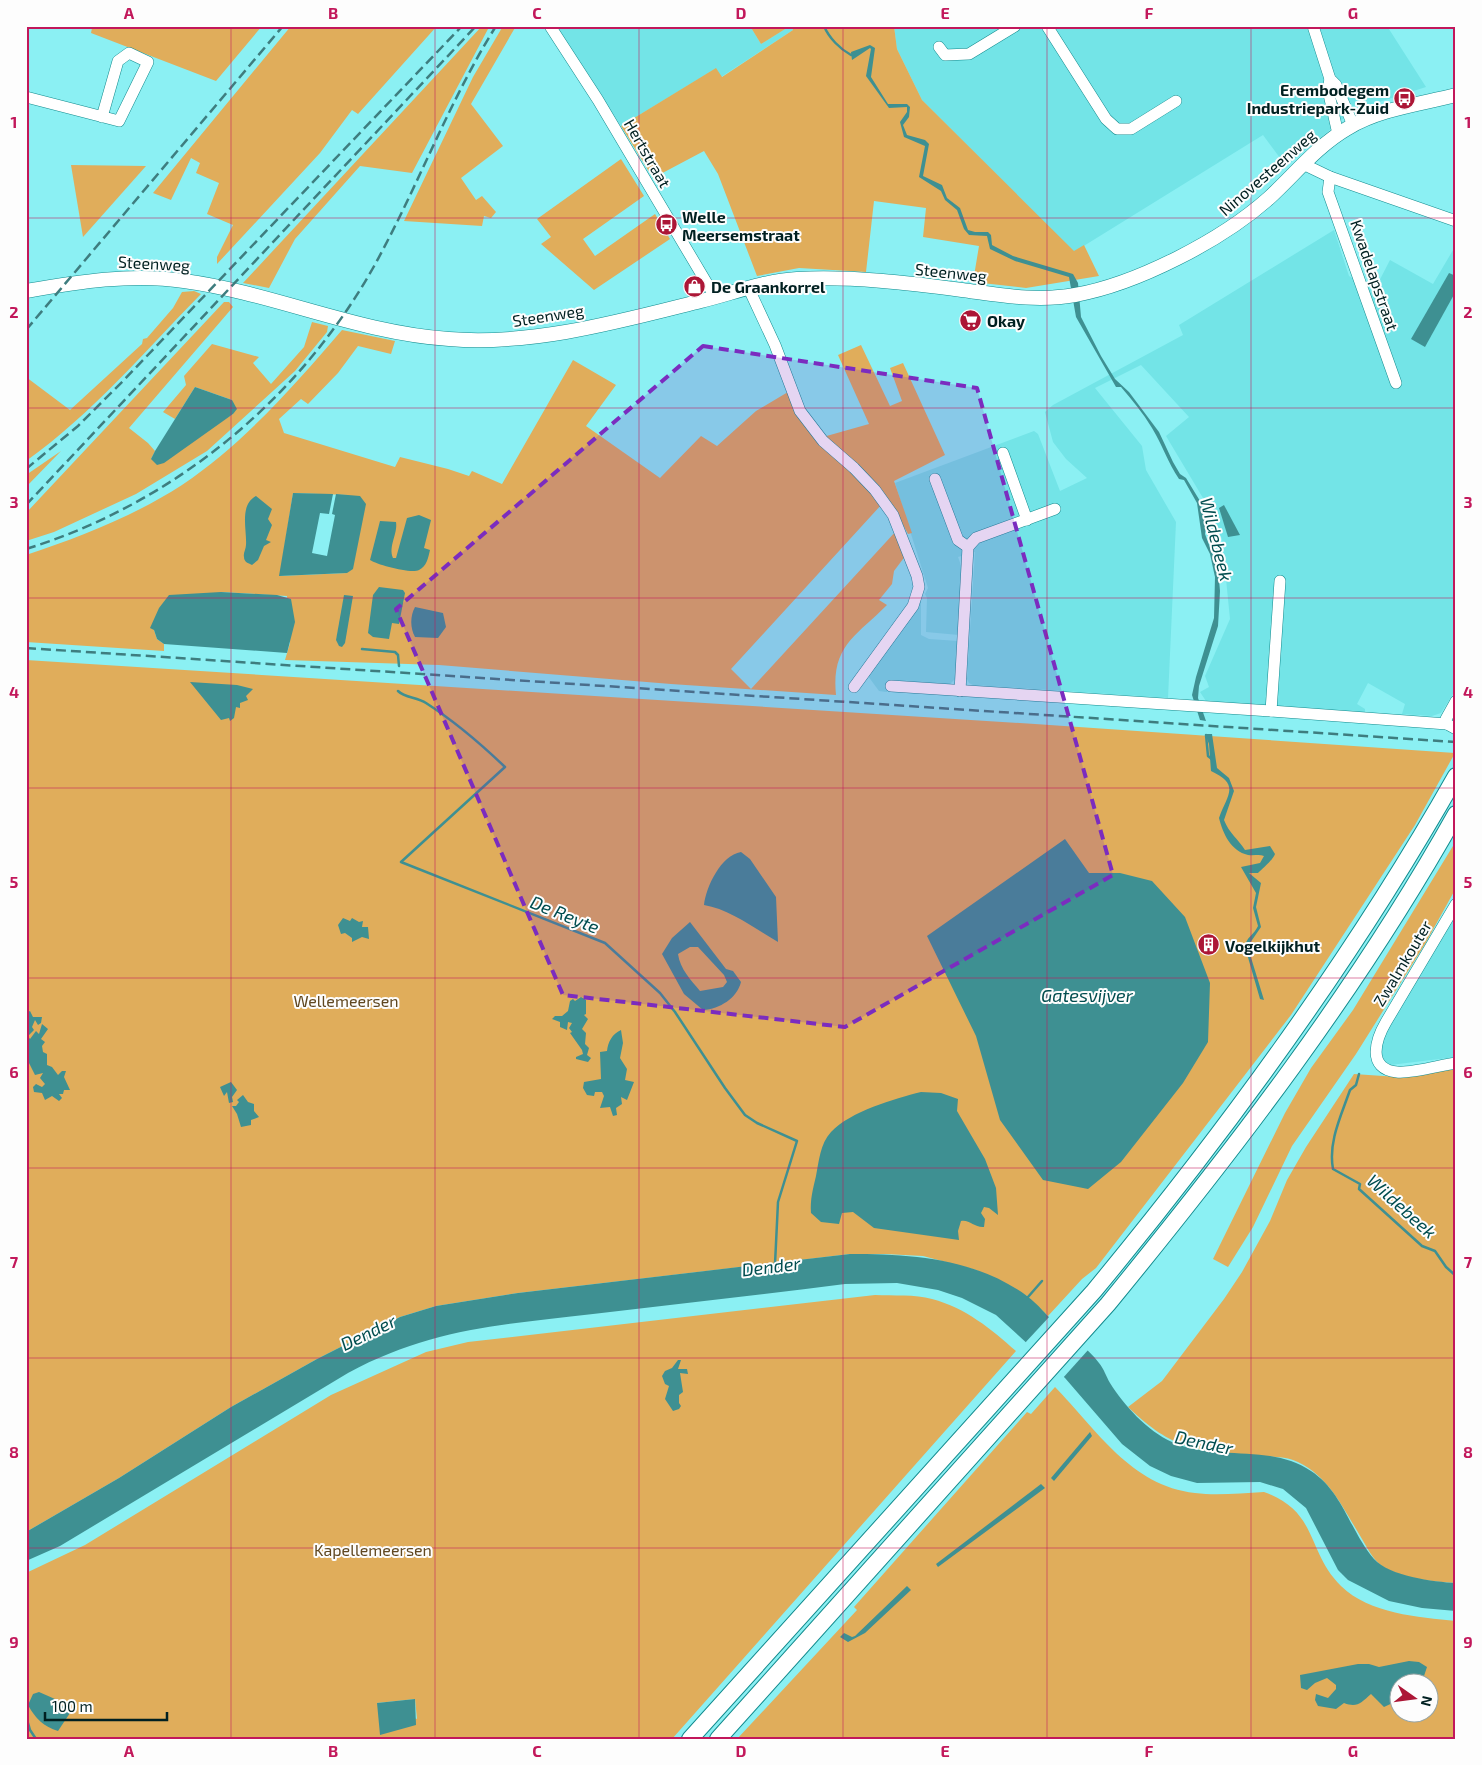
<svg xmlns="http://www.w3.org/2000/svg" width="1482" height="1765" font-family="'Exo 2',sans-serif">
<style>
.built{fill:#73e4e7}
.green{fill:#e0ad5b;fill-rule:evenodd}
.water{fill:#3e9092;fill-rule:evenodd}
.pier{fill:#8bf0f3}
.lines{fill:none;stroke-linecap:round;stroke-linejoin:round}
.stream{stroke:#3e9092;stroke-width:2.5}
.minor-casing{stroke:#128b8e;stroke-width:12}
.major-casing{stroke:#128b8e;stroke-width:15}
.highway-casing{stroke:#128b8e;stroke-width:18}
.minor{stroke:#fff;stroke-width:11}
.major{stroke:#fff;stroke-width:14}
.highway{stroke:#fff;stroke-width:16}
.rail{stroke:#3e7d7f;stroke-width:2.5;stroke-dasharray:10 5;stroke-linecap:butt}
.marked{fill:#7b2cbf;fill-opacity:0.2;stroke:#7b2cbf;stroke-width:4;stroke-dasharray:10 6;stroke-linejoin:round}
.grid{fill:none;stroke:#c2185b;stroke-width:1;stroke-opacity:0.55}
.labels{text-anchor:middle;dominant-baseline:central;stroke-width:4;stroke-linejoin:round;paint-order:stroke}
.poi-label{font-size:16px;font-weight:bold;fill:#002021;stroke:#fdfdfd;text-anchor:start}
.street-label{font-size:16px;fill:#002021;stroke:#fdfdfd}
.park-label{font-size:16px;fill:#604720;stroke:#fdfdfd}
.water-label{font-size:18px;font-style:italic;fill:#014d4f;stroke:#fdfdfd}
.neatline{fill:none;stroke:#c2185b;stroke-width:2}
.grid-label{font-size:16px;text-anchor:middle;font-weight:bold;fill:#c2185b}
</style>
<rect width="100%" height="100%" fill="#8bf0f3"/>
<g class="built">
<path d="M750 26 761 44 790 26 793 30 721 77 715 69 621 126 557 27Z"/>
<path d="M894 26H1387L1426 87 1354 110 1286 166 1263 135 1074 252 922 100 897 49Z"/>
<path d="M1334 230 1349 276 1374 291 1390 260 1433 284 1456 245V689L1441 713 1432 716 1402 714 1405 704 1368 683 1357 704 1365 709V714L1206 701 1200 692 1209 687 1205 676 1230 619 1222 539 1203 498 1166 436 1189 417 1141 365 1095 388 1142 446 1146 470 1176 522 1168 698 973 685 969 683 967 679 956 678 950 684 889 680 887 692 879 691 868 676 921 599V635L929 639 958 641 956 677 967 678 975 552 958 557 963 571 959 635 926 632 927 598 925 594 928 588 895 483 1034 431 1038 434 1060 491 1087 478 1066 459 1053 442 1045 412 1053 405 1183 335 1179 325Z"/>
<path d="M1456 909V1057L1390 1065 1382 1059 1380 1042Z"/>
</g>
<g class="green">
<path d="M86 26H262L216 81 91 33 92 28Z"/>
<path d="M291 26H437L358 114 352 110 320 153 217 264V257L233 225 207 214 219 183 196 173 200 163 191 158 171 200 153 193Z"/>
<path d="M482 26 488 29 412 173 360 166 295 239 269 288 243 283Z"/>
<path d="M503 26H516L471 104 503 146 461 178 476 200 482 196 496 212 491 218 484 216 482 226 404 221 473 77Z"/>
<path d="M750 26H790L761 44Z"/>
<path d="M791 26H894L897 49 922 100 1074 251 1084 245 1099 276 1026 288 973 282 979 246 923 237 926 208 874 201 866 272 799 268 757 276 718 174 704 151 653 178 621 126 716 68 722 77 793 30Z"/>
<path d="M621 159 644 196 583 239 595 256 655 214 670 239 594 290 541 244 551 237 537 219Z"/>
<path d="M71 165 146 166 83 237Z"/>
<path d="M194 291 201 294C145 351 92 414 26 461V377L70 410 142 344 143 339 147 338 173 308 182 292Z"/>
<path d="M224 302H229L233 307 129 428 148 443 155 451 151 459 233 414 232 400 195 387 175 419 163 412 186 385 184 376 212 344 259 357 253 363 271 384 304 347 312 322 328 326 327 332 295 371 207 451 136 494 54 532 26 541V513Z"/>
<path d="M342 330 395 341 391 354 358 346 338 373 308 404 301 399 279 419 284 433 395 467 400 457 448 469 469 476 472 471 502 484 573 360 616 385 586 426 660 478 701 436 717 446 756 411 788 392 882 504 731 669 751 689 897 530 906 555 894 571 892 584 879 600 887 605C856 636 831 646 836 695L671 684 439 665 285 660 290 643 287 596 221 592 154 630 157 639 164 644V651L26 642V555C80 537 134 516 182 485 244 443 294 386 342 330ZM293 493 348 495 347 573 280 576Z"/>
<path d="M861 345 890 406 902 401 890 368 903 363 945 455 894 481 912 533 908 534 896 512 823 437 869 424 838 355Z"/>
<path d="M61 451 26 487V475Z"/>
<path d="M26 660 1035 724 1455 753 1415 825 1291 1015 1096 1268 1082 1279 1048 1316 1027 1296 976 1270 923 1256 885 1254H850L783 1262 518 1293 436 1306 400 1317 317 1359 231 1407 119 1478 26 1532Z"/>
<path d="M1456 841V888L1425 944 1356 1054 1292 1146 1253 1227 1228 1267 1213 1259 1285 1113 1311 1068 1353 1010Z"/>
<path d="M1456 1069V1583C1434 1582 1409 1579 1389 1570 1375 1564 1369 1551 1362 1539 1344 1510 1328 1473 1293 1460 1283 1456 1267 1457 1255 1456 1195 1450 1174 1451 1128 1407L1162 1381 1224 1299 1242 1272 1270 1221 1287 1180 1306 1147 1354 1074 1398 1077Z"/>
<path d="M875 1295C893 1296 915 1294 932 1299 966 1308 991 1329 1016 1351L672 1739H26V1573L85 1545 331 1395 426 1352 468 1342ZM415 1699 417 1719 377 1703Z"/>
<path d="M1055 1387C1096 1429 1131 1486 1195 1493 1217 1496 1241 1493 1264 1492 1319 1512 1306 1551 1341 1586 1370 1614 1418 1617 1456 1621V1739H737L857 1610 854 1607 1027 1412 1031 1414ZM1400 1682H1430V1712H1400Z"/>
</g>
<g class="water">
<path d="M870 45 875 48 871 77 888 104H907L910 107 909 117 903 125 907 135 925 140 929 144 923 176 942 185 947 198 960 208 968 230 975 232H988L991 235 992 245 1013 256 1073 274 1078 283 1081 317 1101 356 1115 379 1129 392 1159 432 1173 462 1180 474 1186 478 1200 501 1206 525 1205 534 1218 569 1220 591 1218 626 1199 686 1198 698 1206 721 1200 720 1192 695 1196 677 1214 618 1215 577 1210 554 1202 538 1197 503 1184 480 1179 479C1168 463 1162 444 1152 428 1143 413 1132 400 1121 387H1116L1076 317 1069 277 1015 261 990 249 987 236 969 235 964 229 957 210 945 200 941 191 919 177 925 146 904 137 900 122 907 112V107L889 108 866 76 871 49 870 48 852 60 851 52Z"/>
<path d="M1449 273 1456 276V291L1425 347 1411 339Z"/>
<path d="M195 387 232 400 237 409 233 414 164 463 157 465 151 459 155 451Z"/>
<path d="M293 493 333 494 329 514 320 513 312 553 327 556 335 515 332 514 336 494 360 496 366 504 353 569 347 573 279 576Z"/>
<path d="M256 496 272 509 268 519 272 525 266 540 271 542 264 546 258 560 252 565C248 563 244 562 244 557 243 553 246 549 246 545 247 530 239 505 256 496Z"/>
<path d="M1224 505 1240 535 1228 537 1219 508Z"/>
<path d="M419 515 431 520 424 548 430 550C428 558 427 566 419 570 411 574 378 565 370 560L380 521 396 522C398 534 388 546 393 558H396L407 518Z"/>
<path d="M379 587 403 590 405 593 399 624 392 623 389 639 373 637 368 633 373 595Z"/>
<path d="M221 592 277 595 291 599 295 622 287 653 164 644 157 639 154 630 150 628 159 608 169 595Z"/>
<path d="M344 595 353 596 345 643 342 647 339 646 336 640Z"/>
<path d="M415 607 443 613 446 627 438 638 415 637C410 628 410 616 415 607Z"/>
<path d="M190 682 237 685 253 689 246 696 248 700 240 703V708L236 707 234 718 230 721 229 718 221 720Z"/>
<path d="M1205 734H1212L1217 768 1229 778 1234 791 1224 820C1229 833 1238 839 1245 850L1270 846 1275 854C1273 860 1263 868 1258 873H1249L1261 883 1256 907 1261 927 1250 943 1249 951 1264 1000 1260 999 1245 947C1246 937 1254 935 1258 926L1253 908 1256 893 1241 867 1260 863 1264 856C1259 854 1254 856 1248 855 1231 851 1223 834 1219 818 1227 795 1241 785 1211 771L1209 744Z"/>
<path d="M1065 839 1089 873H1120L1152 881 1185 917 1210 983 1208 1042 1183 1083 1121 1162 1088 1189 1043 1180 1000 1120 976 1036 927 936Z"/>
<path d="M741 852 750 859 776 897 778 942C756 929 729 909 704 905 706 887 721 855 741 852Z"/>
<path d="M343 918 350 921 352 918 359 922 363 921 362 927H368L369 939 362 937 352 942V938L345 933 341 934 338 925Z"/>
<path d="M690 922 726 969 733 971 741 982C737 998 720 1009 703 1010L684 994 662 954 672 938ZM690 947H698L724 975 727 982 723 987 700 991C691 980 680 969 678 954Z"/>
<path d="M581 997 586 1000V1014L584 1015 588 1019 582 1029 586 1033 585 1044 589 1048 587 1055 591 1058 588 1062 576 1059V1057L583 1054 582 1050 570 1033 572 1032 569 1028 572 1023 568 1022 567 1030 560 1027V1022L552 1019 555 1016H562L568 1011 570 1001 573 999 575 1001Z"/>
<path d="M30 1011 33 1017H42L41 1023 38 1025 35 1020 32 1027 34 1030 28 1036 30 1039 36 1031 39 1034 42 1024 48 1029 41 1039 45 1042 42 1046 43 1052 47 1054V1065L52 1067 58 1075 62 1071H66L64 1077 70 1090H64L63 1094H59L62 1098 59 1101 52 1096 45 1100 42 1093 34 1092 33 1087 36 1084 42 1087 45 1084 40 1078 43 1073 35 1075 26 1057V1013Z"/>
<path d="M621 1030 623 1043 620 1058 627 1069 625 1080 634 1082 627 1100 621 1097 622 1104 616 1108 617 1115 613 1116 610 1107 600 1108 604 1096 602 1092H595L594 1096 587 1095 583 1088 584 1082 601 1079 600 1052 607 1051C608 1042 612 1034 621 1030Z"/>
<path d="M231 1082 237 1090 232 1097 233 1102 229 1103 227 1092 224 1096 220 1087Z"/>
<path d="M921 1092 941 1093 958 1099 957 1111 985 1159 996 1188 998 1215 989 1208 984 1207 981 1213 985 1219 984 1227C975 1228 969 1219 961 1221L958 1231 959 1240 874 1228 853 1212 842 1213 839 1224 821 1222 811 1213C810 1199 813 1189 816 1176 819 1161 820 1144 831 1132 851 1111 894 1099 921 1092Z"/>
<path d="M243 1095 248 1102 254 1104V1111L259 1117 251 1120V1125L241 1127 237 1114 232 1106H236L239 1102 237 1100Z"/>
<path d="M850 1254C911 1254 975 1258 1027 1296 1038 1304 1047 1316 1057 1325 1071 1337 1088 1348 1099 1363 1104 1369 1106 1376 1110 1383 1124 1405 1147 1431 1172 1442 1217 1462 1269 1443 1311 1471 1343 1492 1350 1531 1374 1559 1389 1576 1434 1582 1456 1583V1611L1422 1608 1389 1601 1348 1580 1338 1570 1306 1508 1283 1489 1260 1482 1197 1483 1171 1476 1150 1466 1122 1444 1065 1378 996 1315 962 1298 938 1290 897 1283 845 1284C761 1295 677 1304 593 1314 501 1325 432 1328 348 1373L60 1546 26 1561V1532L119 1478 231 1407 317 1359 400 1317 436 1306 518 1293Z"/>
<path d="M678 1360H681L678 1369H687L688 1374 680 1373 683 1392 679 1395V1403L681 1406 679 1409 673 1411 665 1399 669 1386 665 1384 662 1376 665 1371 672 1368Z"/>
<path d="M1090 1432 1092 1436 1054 1481 1051 1478Z"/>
<path d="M1041 1484 1045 1488 938 1567 936 1564Z"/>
<path d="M907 1586 911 1590 865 1633 848 1642 840 1637 844 1633 852 1637 855 1636Z"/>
<path d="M1409 1661 1419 1662 1427 1667 1423 1679 1417 1680 1413 1677 1408 1679 1407 1682H1400L1399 1700 1384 1707 1371 1694C1361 1703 1357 1708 1344 1703L1336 1709 1318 1706 1315 1700 1316 1694 1328 1698 1336 1689V1685L1327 1678 1315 1683 1307 1690 1301 1688 1300 1675 1358 1664H1369L1379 1667Z"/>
<path d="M39 1692 55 1699 70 1713 58 1731C44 1727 35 1718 28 1705L33 1694Z"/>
<path d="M415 1699 416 1725 380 1735 377 1703Z"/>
</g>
<path class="pier" d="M1050 1316 1089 1349 1062 1379 1024 1344Z"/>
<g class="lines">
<g class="stream">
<path d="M824 26C829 38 840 49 851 55L854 54"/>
<path d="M362 649 395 652 398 655 399 666"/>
<path d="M398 691C405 698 417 697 426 703 454 721 481 744 505 767L401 862 605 943 660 993 675 1012 725 1088 745 1115 757 1123 797 1141 778 1202 775 1264"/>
<path d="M1206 735 1208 756 1213 760"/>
<path d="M1359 1074 1356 1085 1350 1090C1341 1116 1328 1142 1333 1169L1360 1184 1359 1189 1422 1246 1435 1251 1446 1267 1456 1276"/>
<path d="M1028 1297 1042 1281"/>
<path d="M26 1716 30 1730 36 1739"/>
</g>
<defs>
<g id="minor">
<path d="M550 26 598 100 715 297"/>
<path d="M1047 26 1106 119 1117 129H1131L1176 101"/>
<path d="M1313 26 1330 79 1336 85 1353 125"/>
<path d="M939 47 945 55 969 54 1015 26"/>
<path d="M1330 79 1328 90 1338 134"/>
<path d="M26 97 119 121 148 62 129 53 118 61 102 117"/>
<path d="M1303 164 1330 177 1456 221"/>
<path d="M1330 177 1328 192 1396 383"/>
<path d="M748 287 775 345 800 411 823 441 854 468 875 490 893 515 917 576 919 587 913 606 854 687"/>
<path d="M1003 453 1027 520"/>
<path d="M935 479 958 540 968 547"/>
<path d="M1280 581 1271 711 1447 724"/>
<path d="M891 686 1271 711"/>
<path d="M960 691 968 547 976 538 1055 509"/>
<path d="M1456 701 1446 719 1447 724 1456 729"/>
<path d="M1456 904 1386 1022C1376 1039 1366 1069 1397 1072 1410 1074 1441 1065 1456 1063"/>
</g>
<path id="major" d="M26 291C78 282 131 273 184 281 273 293 358 333 449 339 532 346 621 321 701 301 733 293 764 281 797 279 851 276 909 283 962 290 1000 295 1037 302 1075 295 1137 284 1222 240 1269 198 1295 174 1317 146 1348 128 1379 109 1421 104 1456 95"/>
<g id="highway">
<path d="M690 1739 1094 1291C1228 1129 1352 960 1456 776"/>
<path d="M718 1739 1108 1304C1235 1149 1358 989 1456 814"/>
</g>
</defs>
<use href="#minor" class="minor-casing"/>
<use href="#major" class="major-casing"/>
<use href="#highway" class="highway-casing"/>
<use href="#minor" class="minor"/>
<use href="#major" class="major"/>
<use href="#highway" class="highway"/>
<g class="rail">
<path d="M26 330 283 26"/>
<path d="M26 469 78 426 123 381 462 26"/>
<path d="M26 505 476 26"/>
<path d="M26 549C172 504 298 401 373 268 417 189 448 103 496 26"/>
<path d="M26 648 1456 742"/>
</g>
</g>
<path class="marked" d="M703 346 977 388 1113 875 845 1027 563 995 396 609Z"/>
<path class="grid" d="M231 26V1739M435 26V1739M639 26V1739M843 26V1739M1047 26V1739M1251 26V1739M26 218H1456M26 408H1456M26 598H1456M26 788H1456M26 978H1456M26 1168H1456M26 1358H1456M26 1548H1456"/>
<defs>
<symbol id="bus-disc" viewBox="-11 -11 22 22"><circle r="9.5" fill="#ac1636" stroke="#fdfdfd"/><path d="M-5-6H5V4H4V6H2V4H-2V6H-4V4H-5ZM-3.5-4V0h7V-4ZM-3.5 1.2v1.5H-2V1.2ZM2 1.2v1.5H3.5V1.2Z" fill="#fff"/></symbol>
<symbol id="shop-disc" viewBox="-11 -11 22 22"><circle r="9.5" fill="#ac1636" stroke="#fdfdfd"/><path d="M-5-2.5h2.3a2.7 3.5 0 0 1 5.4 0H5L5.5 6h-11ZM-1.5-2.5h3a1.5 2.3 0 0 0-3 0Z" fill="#fff"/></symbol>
<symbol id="supermarket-disc" viewBox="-11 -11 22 22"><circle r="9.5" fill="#ac1636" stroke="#fdfdfd"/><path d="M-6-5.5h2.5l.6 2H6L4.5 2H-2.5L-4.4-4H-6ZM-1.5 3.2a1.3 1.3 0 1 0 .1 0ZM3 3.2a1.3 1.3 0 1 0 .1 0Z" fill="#fff"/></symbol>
<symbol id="building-disc" viewBox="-11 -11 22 22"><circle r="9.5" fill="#ac1636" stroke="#fdfdfd"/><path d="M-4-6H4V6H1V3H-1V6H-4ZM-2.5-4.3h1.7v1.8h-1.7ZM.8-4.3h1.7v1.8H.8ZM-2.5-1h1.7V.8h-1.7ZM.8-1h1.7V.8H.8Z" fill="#fff"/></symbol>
</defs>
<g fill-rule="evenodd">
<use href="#bus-disc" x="1392" y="86" width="25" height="25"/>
<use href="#bus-disc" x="654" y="212" width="25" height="25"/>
<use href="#shop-disc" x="682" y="274" width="25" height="25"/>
<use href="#supermarket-disc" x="958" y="308" width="25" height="25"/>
<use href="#building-disc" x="1196" y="932" width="25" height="25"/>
</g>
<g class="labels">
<g class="poi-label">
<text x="1389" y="89" text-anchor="end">Erembodegem<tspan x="1389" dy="18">Industriepark-Zuid</tspan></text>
<text x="682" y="216">Welle<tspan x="682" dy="18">Meersemstraat</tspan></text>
<text x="711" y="286">De Graankorrel</text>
<text x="987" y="320">Okay</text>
<text x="1225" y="945">Vogelkijkhut</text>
</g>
<g class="street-label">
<text transform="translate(648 153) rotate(60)">Hertstraat</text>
<text transform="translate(1267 172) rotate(-41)">Ninovesteenweg</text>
<text transform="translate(154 263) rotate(3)">Steenweg</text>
<text transform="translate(951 272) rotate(6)">Steenweg</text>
<text transform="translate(1375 275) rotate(71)">Kwadelapstraat</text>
<text transform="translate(548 315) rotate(-9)">Steenweg</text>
<text transform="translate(1402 963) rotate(-59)">Zwalmkouter</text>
</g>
<g class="park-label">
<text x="346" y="1000">Wellemeersen</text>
<text x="373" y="1549">Kapellemeersen</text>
</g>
<g class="water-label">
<text transform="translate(1217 539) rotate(76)">Wildebeek</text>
<text transform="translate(565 914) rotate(22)">De Reyte</text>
<text x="1087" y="995">Gatesvijver</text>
<text transform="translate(1402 1206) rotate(42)">Wildebeek</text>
<text transform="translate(771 1266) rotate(-7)">Dender</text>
<text transform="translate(368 1332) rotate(-26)">Dender</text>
<text transform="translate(1204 1442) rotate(12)">Dender</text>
</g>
</g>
<rect width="1482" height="1765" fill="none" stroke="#fdfdfd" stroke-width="55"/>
<g transform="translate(1414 1698) rotate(104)"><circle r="24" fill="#fdfdfd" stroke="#98a5a5"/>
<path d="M0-4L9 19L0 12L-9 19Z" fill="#ac1636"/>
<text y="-8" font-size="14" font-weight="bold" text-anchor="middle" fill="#002021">N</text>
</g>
<path d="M45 1712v8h122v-8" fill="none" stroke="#002021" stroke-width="2.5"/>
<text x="52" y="1712" font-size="15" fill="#002021" stroke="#fdfdfd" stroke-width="4" paint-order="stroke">100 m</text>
<rect x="28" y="28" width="1426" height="1710" class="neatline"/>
<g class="grid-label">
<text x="129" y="19">A</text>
<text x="333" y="19">B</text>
<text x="537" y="19">C</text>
<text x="741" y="19">D</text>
<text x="945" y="19">E</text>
<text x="1149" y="19">F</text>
<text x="1353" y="19">G</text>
<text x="14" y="128">1</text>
<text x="1468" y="128">1</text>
<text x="14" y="318">2</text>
<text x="1468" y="318">2</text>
<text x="14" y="508">3</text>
<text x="1468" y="508">3</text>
<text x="14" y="698">4</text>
<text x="1468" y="698">4</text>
<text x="14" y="888">5</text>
<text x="1468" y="888">5</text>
<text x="14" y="1078">6</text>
<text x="1468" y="1078">6</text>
<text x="14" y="1268">7</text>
<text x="1468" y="1268">7</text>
<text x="14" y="1458">8</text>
<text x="1468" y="1458">8</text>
<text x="14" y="1648">9</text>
<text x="1468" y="1648">9</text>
<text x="129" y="1757">A</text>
<text x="333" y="1757">B</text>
<text x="537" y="1757">C</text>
<text x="741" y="1757">D</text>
<text x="945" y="1757">E</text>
<text x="1149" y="1757">F</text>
<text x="1353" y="1757">G</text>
</g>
</svg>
